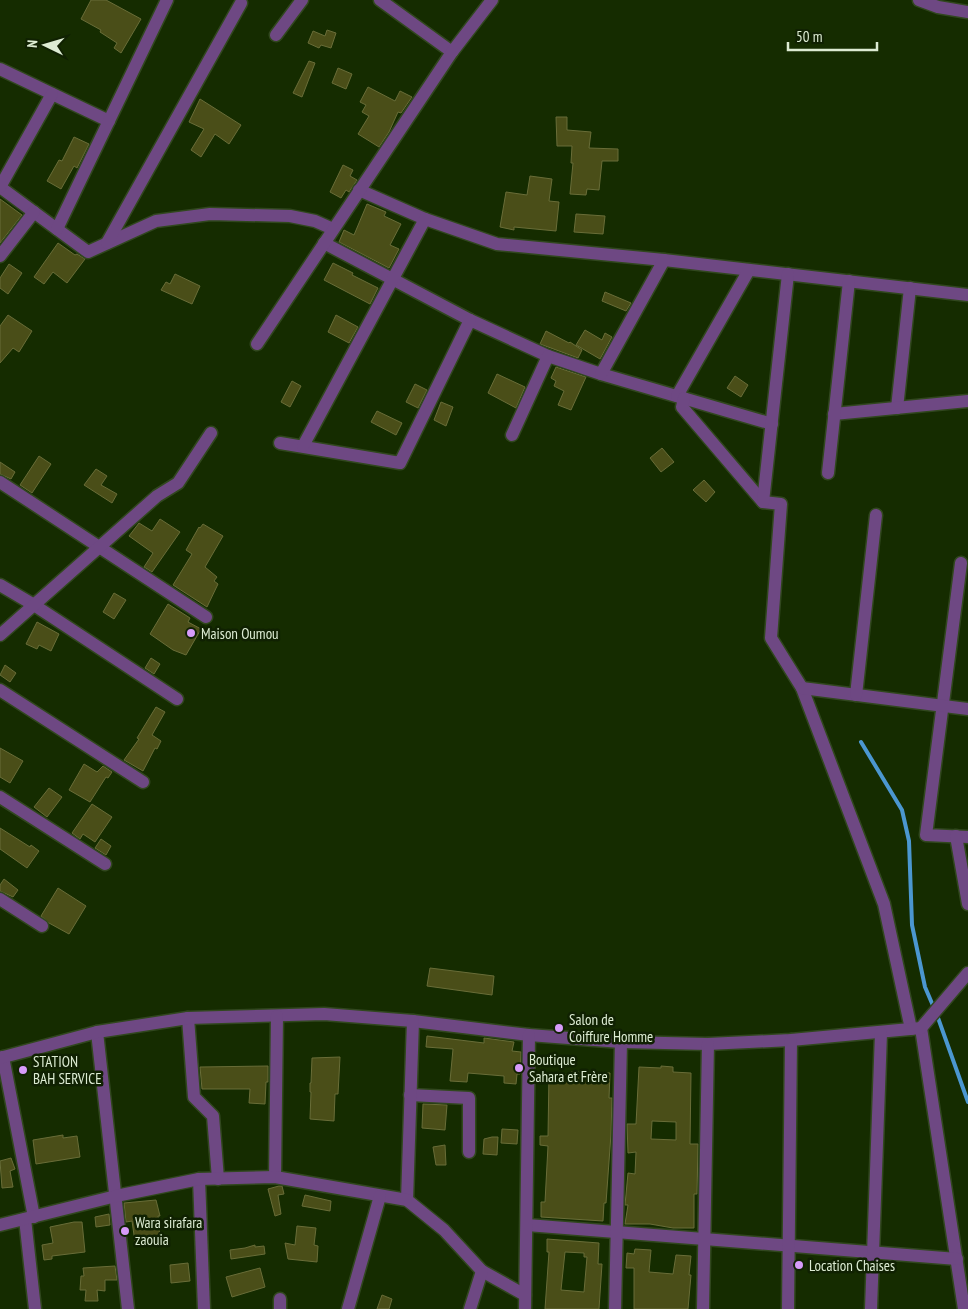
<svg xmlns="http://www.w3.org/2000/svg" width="968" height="1309" font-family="'PT Sans Narrow',sans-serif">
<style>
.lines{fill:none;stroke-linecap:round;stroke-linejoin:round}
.stream{stroke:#4b97d0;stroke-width:4}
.building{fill:#4a4e18;stroke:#696d38;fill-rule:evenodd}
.street-casing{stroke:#31471e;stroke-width:15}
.street{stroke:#6e4883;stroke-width:12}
.poi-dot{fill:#d79bf9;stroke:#102102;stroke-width:2}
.labels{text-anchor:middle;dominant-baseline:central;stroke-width:5;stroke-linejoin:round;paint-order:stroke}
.poi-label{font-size:15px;fill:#ddecd3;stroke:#102102;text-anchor:start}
</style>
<rect width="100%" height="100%" fill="#152c00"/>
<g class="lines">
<g class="stream">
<path d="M861 742 902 810 909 841 912 925 925 987 934 1008"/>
<path d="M937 1015 968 1102"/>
</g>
</g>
<g class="building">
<path d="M91 0H106L141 19 121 53 114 48 117 43 100 32 101 30 81 19Z"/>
<path d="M327 30 336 33 331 48 321 45 319 48 308 43 313 31 325 36Z"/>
<path d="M309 61 315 63 302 97 293 93Z"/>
<path d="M338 68 352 74 346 89 332 83Z"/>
<path d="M368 87 395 101 400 91 412 97 401 113 398 112 389 132 379 147 358 134 369 116 362 112 366 105 360 102Z"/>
<path d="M200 99 241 125 229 144 215 134 201 157 191 150 204 129 189 122Z"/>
<path d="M556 117H567V130L591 132 589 148 618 149V161H602L599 190 587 189 586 195 570 194 573 163H571L572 146H557Z"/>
<path d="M74 137 89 144 77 168 74 166 61 189 47 181 59 160 62 161Z"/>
<path d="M343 165 353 170 350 176 357 180 349 192 346 190 341 198 330 192Z"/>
<path d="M530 176 552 179 549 201 559 202 556 231 514 227V230L500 227 506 192 527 195Z"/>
<path d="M0 199 22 215 0 243Z"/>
<path d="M367 204 386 212 384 216 401 224 390 245 399 249 389 268 339 242 344 230 354 235Z"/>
<path d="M576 214 605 216 603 234 574 232Z"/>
<path d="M58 243 75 255 77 254 85 259 67 283 53 272 44 284 34 277Z"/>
<path d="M333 263 353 273 352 275 378 288 370 304 324 280Z"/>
<path d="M9 264 22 273 8 294 0 288V278Z"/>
<path d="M175 274 200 286 192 304 161 290 166 282 170 284Z"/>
<path d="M605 292 631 303 626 311 602 301Z"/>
<path d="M8 315 32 331 19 352 13 348 0 363V326Z"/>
<path d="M336 315 358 327 349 343 328 332Z"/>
<path d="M585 330 602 340 605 333 612 337 600 359 576 345Z"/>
<path d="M546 331 569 343 570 342 582 350 578 358 540 344Z"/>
<path d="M556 367 586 377 571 410 558 405 564 391 554 386 556 381 551 378Z"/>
<path d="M497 374 525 387 516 408 488 393Z"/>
<path d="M735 376 748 385 741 397 727 388Z"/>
<path d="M292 381 301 386 290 407 281 402Z"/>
<path d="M415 384 427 390 418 408 406 402Z"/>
<path d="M441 402 453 407 446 426 434 420Z"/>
<path d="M377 411 402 423 396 435 371 422Z"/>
<path d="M662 448 674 462 661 472 650 458Z"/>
<path d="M39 456 51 464 32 493 20 485Z"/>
<path d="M0 462 15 472 11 479 0 474Z"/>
<path d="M96 469 107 476 101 485 117 494 112 503 84 485Z"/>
<path d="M704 480 715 492 706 502 693 490Z"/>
<path d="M160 519 180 532 152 572 144 567 153 553 129 536 139 523 152 531Z"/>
<path d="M203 524 223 536 205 567 217 577 214 581 218 584 207 607 173 585 192 554 186 550 199 527 200 528Z"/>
<path d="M114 593 126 600 114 619 103 612Z"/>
<path d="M168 604 190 618 188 622 201 629 186 655 173 650 150 634Z"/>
<path d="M37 622 59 634 51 651 39 645 37 649 26 644Z"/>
<path d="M151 658 160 664 154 674 145 668Z"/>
<path d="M5 665 16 673 10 682 0 675Z"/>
<path d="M156 707 165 712 152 735 161 741 157 749 155 748 143 771 124 760 139 739 137 738Z"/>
<path d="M0 748 23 761 10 783 0 777Z"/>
<path d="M84 764 97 772 103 766 112 772 108 778 106 777 90 802 69 790Z"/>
<path d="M49 788 62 797 47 817 34 807Z"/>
<path d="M92 804 112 817 95 842 83 834 80 839 72 833Z"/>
<path d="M0 828 30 847 31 845 39 851 27 868 0 849Z"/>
<path d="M101 839 111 846 106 855 95 848Z"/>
<path d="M4 879 18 890 13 897 0 891V885Z"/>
<path d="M58 888 86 906 69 934 49 923 41 916Z"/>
<path d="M430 968 494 976 492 995 427 986Z"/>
<path d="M427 1036 484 1043V1038L514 1042 512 1051 521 1052 520 1074H517L516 1084 504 1083V1076L468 1073 467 1082 450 1081 453 1049 426 1047Z"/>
<path d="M340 1057 338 1094H335L334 1121 310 1119 311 1092H310V1083H311L312 1058Z"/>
<path d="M268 1066V1082H266L265 1104 249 1103 250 1089H202L200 1067Z"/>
<path d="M661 1066 673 1067V1072L691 1073 690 1144H698L697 1194H694V1228H673L650 1224H625L628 1205H625L628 1173 635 1174 636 1152 628 1153 627 1124H636L639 1067 661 1068ZM652 1121 676 1122V1140L651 1139Z"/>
<path d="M571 1072 610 1073 609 1098H612L611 1134 606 1203H604L603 1221 541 1217V1202H545L548 1146 540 1145V1136H548L549 1074 571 1075Z"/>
<path d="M423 1104 447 1105 445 1130 422 1128Z"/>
<path d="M502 1129 518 1130 517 1144 501 1143Z"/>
<path d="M63 1135V1138L77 1136 80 1157 36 1164 33 1140Z"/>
<path d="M492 1137H498L497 1155 483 1154 484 1139Z"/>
<path d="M445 1145 446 1165H436L433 1147Z"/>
<path d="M11 1158 15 1169 10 1171 13 1187 2 1188 0 1161Z"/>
<path d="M279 1186H282L284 1194 278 1195 281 1214 275 1216 268 1189Z"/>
<path d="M305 1195 331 1201 330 1211 302 1206Z"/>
<path d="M156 1200 160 1216H158L160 1239 135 1242 132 1221 126 1222 124 1203Z"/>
<path d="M109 1214 110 1225 96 1227 95 1217Z"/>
<path d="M74 1222H82L85 1252 52 1256V1259L44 1260 42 1245 53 1243 50 1227Z"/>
<path d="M297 1226 316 1228 314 1245 318 1246 317 1262 288 1259 285 1243 295 1245Z"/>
<path d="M547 1239 599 1243 598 1264H602L599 1309H545L549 1252H547ZM565 1252 584 1253V1257H587L584 1292 561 1290Z"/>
<path d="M255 1245V1247L264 1246 265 1254 231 1259 230 1250 245 1248Z"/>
<path d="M635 1249 651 1250 649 1272 673 1274 676 1255 691 1256 689 1275H691L688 1309H634V1268H626L627 1253 634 1254Z"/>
<path d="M188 1263 190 1281 171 1283 170 1265Z"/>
<path d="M115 1266 117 1280H105V1291L97 1290 98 1301H85L86 1290H80L81 1276H84L83 1268Z"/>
<path d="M260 1268 265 1287 232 1297 226 1277Z"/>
<path d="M382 1295 392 1299 389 1309H377Z"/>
</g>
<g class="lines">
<defs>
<g id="street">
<path d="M380 0 452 52"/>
<path d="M919 0 938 7 968 12"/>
<path d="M276 35 302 0"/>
<path d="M0 69 109 121"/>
<path d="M0 187 88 252 156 221 210 214 290 216 315 221 333 229"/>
<path d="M0 187 52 94"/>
<path d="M359 190 425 219 497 244 664 260 968 295"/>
<path d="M57 229 167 0"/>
<path d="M107 243 241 3"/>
<path d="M324 243 470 320 548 356 601 374 772 424"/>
<path d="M0 256 34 212"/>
<path d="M257 344 452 52 492 0"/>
<path d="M601 374 664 260"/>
<path d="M677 396 749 270"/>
<path d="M684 398 682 407 763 502 781 504 771 638 802 688 884 904 911 1029"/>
<path d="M897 408 910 288"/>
<path d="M834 414 968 401"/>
<path d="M512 435 548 356"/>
<path d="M280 443 400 463 470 320"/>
<path d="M303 446 425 219"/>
<path d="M828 473 849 281"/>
<path d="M0 482 206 617"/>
<path d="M763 502 788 274"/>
<path d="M961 563 926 835 968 837"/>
<path d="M0 585 34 605 177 699"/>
<path d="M0 635 157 496 178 483 211 433"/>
<path d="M802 688 968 709"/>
<path d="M0 690 143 782"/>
<path d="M856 695 876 515"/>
<path d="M0 797 105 864"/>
<path d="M956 836 968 904"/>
<path d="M0 899 42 926"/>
<path d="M188 1018 194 1097 213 1116 218 1179"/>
<path d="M921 1028 964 1309"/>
<path d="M97 1032 128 1309"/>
<path d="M3 1057 34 1217"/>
<path d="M0 1058 97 1032 188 1018 324 1014 413 1021 529 1035 621 1042 708 1044 791 1040 921 1028 968 973"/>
<path d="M410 1095 469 1098V1152"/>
<path d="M275 1177 277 1016"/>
<path d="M199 1179 204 1309"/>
<path d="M407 1200 413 1021"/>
<path d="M25 1219 35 1309"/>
<path d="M0 1225 116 1196 199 1179 275 1177 407 1200 444 1230 482 1271 525 1295"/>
<path d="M527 1225 957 1259"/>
<path d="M280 1299V1309"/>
<path d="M348 1309 380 1196"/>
<path d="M470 1309 482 1271"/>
<path d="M525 1309 529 1035"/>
<path d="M615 1309 621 1042"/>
<path d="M703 1309 708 1044"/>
<path d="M788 1309 791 1040"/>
<path d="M871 1309 881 1033"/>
</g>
</defs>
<use href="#street" class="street-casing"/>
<use href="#street" class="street"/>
</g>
<g class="poi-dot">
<circle cx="191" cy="633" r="5"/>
<circle cx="559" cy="1028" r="5"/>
<circle cx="519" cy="1068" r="5"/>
<circle cx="23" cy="1070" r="5"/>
<circle cx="125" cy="1231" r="5"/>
<circle cx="799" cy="1265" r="5"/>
</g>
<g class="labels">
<g class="poi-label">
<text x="201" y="633">Maison Oumou</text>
<text x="569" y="1019">Salon de<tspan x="569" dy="17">Coiffure Homme</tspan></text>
<text x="529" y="1059">Boutique<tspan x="529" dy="17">Sahara et Frère</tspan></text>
<text x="33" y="1061">STATION<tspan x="33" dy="17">BAH SERVICE</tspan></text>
<text x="135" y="1222">Wara sirafara<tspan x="135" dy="17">zaouia</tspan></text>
<text x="809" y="1265">Location Chaises</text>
</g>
</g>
<g transform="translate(45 45) rotate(275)" stroke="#102102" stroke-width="4" paint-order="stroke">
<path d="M0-4L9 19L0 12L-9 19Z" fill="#ddecd3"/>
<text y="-8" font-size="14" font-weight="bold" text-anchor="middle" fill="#ddecd3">N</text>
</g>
<path d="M788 42v8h89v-8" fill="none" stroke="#ddecd3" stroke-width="2.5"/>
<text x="796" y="42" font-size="15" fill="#ddecd3" stroke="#102102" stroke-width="4" paint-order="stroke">50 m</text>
</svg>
